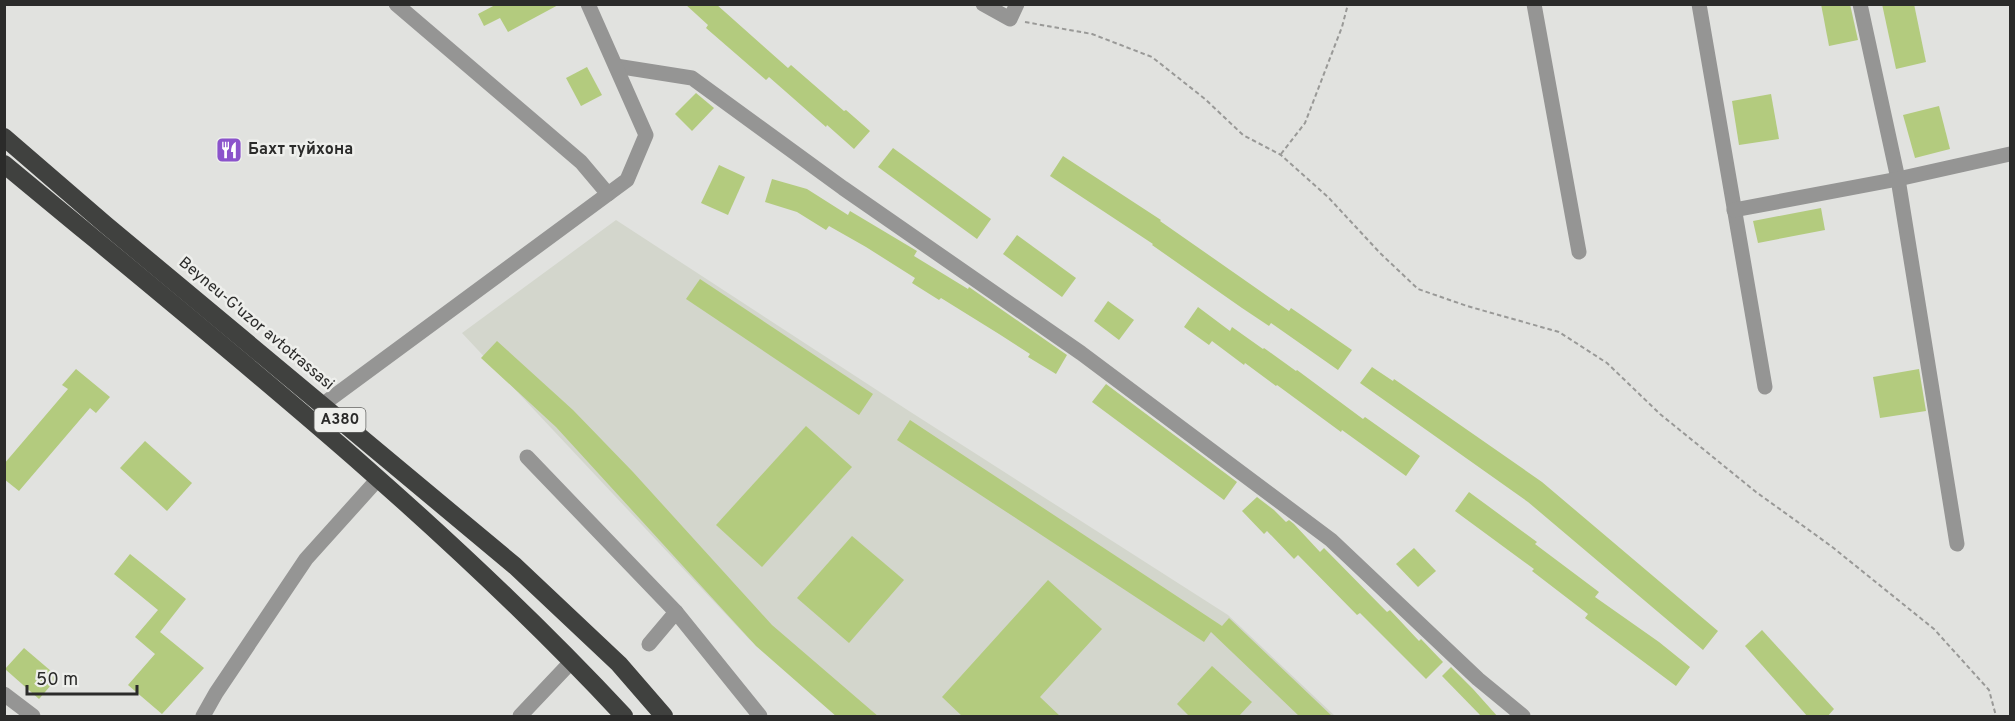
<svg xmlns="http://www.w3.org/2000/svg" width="2015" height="721" font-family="Overpass,sans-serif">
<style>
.built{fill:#d3d6cc}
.building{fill:#b3cb7e}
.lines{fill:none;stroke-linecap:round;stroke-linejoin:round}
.path{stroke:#999997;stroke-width:2;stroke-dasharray:4.5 3;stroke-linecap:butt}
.minor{stroke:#959594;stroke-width:15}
.highway{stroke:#40413f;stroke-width:18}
.labels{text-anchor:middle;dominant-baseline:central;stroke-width:5;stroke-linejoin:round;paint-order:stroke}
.shield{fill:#eeefec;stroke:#666664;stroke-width:1.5}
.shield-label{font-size:15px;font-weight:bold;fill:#2b2b2a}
.poi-label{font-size:16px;font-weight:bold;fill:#2b2b2a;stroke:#eeefec;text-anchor:start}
.street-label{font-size:16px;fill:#2b2b2a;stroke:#eeefec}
</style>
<rect width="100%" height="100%" fill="#e1e2df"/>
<path class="built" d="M616 220 909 411 1228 615 1335 716H839L749 639 462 333Z"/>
<g class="building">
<path d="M497 4H560L508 32 500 18 484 26 478 14Z"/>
<path d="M685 4H716L788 68 791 65 844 111 846 110 870 131 854 149 827 125 826 127 769 77 766 80 706 28 708 25Z"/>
<path d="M1821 4H1850L1858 40 1829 46Z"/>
<path d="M1882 4H1914L1926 62 1896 69Z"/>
<path d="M587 67 602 95 581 106 566 78Z"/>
<path d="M696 93 714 108 692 131 675 114Z"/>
<path d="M1771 94 1779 139 1739 145 1732 101Z"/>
<path d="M1939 106 1950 149 1915 158 1903 115Z"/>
<path d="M893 148 991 219 977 239 878 167Z"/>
<path d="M1063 156 1161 220 1160 221 1289 311 1291 308 1352 350 1338 370 1271 323 1269 326 1242 308 1152 245 1153 244 1050 176Z"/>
<path d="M719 165 745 177 728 215 701 203Z"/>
<path d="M772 179 807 189 848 215 850 211 912 248 917 251 914 256 968 289 969 287 1067 355 1056 374 1028 357 1030 354 999 334 941 298 939 300 912 283 915 278 866 247 829 226 826 230 797 212 765 202Z"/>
<path d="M1821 208 1825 230 1758 243 1753 221Z"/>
<path d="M1017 235 1076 278 1062 297 1003 254Z"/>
<path d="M700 279 873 394 859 415 686 299Z"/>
<path d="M1108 301 1134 320 1119 340 1094 321Z"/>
<path d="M1198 307 1230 331 1232 327 1263 349 1264 348 1296 371 1297 370 1363 419 1365 417 1420 456 1406 476 1342 430 1341 432 1277 385 1276 386 1245 363 1244 365 1212 341 1209 345 1184 327Z"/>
<path d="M497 341 573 410 633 472 772 625 879 717H837L756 646 556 427 481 358Z"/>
<path d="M1372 367 1393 381 1394 379 1542 482 1718 631 1703 650 1528 502 1360 383Z"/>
<path d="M76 369 110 397 96 413 90 408 19 491 4 479V464L68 389 62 385Z"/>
<path d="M1919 369 1926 411 1880 418 1873 377Z"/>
<path d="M1106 384 1237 482 1224 500 1092 402Z"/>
<path d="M910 420 1222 626 1229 618 1333 717H1300L1211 632 1204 642 897 440Z"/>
<path d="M806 426 852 467 762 567 716 525Z"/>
<path d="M145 441 192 483 167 511 120 468Z"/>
<path d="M1469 492 1537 542 1535 544 1599 592 1595 597 1659 642 1690 667 1676 686 1585 618 1588 614 1532 571 1534 569 1455 511Z"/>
<path d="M1257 497 1274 510 1286 522 1289 520 1294 524 1320 552 1324 548 1387 612 1390 610 1419 641 1421 639 1443 662 1426 679 1360 613 1357 615 1298 555 1294 559 1267 531 1264 534 1242 511Z"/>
<path d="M852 536 904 580 849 643 797 598Z"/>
<path d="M1414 548 1436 571 1418 587 1396 564Z"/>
<path d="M130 554 186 599 160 632 204 668 162 714 128 685 155 654 135 637 158 610 114 574Z"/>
<path d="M1048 580 1102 629 1040 697 1061 717H963L942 697Z"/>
<path d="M1762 630 1834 709 1827 717H1808L1745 646Z"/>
<path d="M24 648 58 677 39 699 5 669Z"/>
<path d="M1212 666 1252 702 1238 717H1190L1177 704Z"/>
<path d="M1451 667 1473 689 1498 717H1482L1442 676Z"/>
</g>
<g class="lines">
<g class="path">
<path d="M1025 22 1092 34 1152 57 1205 99 1243 135 1281 155 1328 197 1380 253 1418 289 1467 306 1559 332 1607 363 1660 414 1756 492 1831 546 1934 629 1989 690 1996 716"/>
<path d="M1281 154 1305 123 1342 27 1348 4"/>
</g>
<g class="minor">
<path d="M396 4 581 162 608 194"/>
<path d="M983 4 1010 19 1017 4"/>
<path d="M1534 4 1579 252"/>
<path d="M1699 4 1765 387"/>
<path d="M1860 4 1898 179 1957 544"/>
<path d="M616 66 692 78 843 188 1081 353 1331 540 1478 679 1523 716"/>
<path d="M1734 210 1898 179 2010 154"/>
<path d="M322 405 627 180 646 135 588 4"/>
<path d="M527 457 676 612"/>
<path d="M649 644 676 612 760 716"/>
<path d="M4 694 33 716"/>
<path d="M203 716 216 693 306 559 378 479"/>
<path d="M520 716 572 661"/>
</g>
<g class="highway">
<path d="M4 137 106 225 515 566 619 664 664 716"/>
<path d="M4 164C217 341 436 514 624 716"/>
</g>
</g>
<defs>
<symbol id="restaurant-square" viewBox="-11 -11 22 22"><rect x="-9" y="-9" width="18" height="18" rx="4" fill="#8b53cb" stroke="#eeefec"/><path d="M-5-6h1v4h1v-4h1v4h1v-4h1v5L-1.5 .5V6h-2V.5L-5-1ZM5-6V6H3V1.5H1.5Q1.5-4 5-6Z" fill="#fff"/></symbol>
</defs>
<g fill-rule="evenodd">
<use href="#restaurant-square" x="214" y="135" width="30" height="30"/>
</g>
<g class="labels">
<rect class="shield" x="314.5" y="408" width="51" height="24" rx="4.5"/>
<g class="shield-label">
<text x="340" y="420">A380</text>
</g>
<g class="poi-label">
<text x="248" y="150">Бахт туйхона</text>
</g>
<g class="street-label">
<text transform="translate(256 324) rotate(40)">Beyneu-G'uzor avtotrassasi</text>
</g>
</g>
<rect width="2015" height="721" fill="none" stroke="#2b2b2a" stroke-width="12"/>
<path d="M27 685v9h110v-9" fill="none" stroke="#2b2b2a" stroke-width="3"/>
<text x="36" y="685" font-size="18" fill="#2b2b2a" stroke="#eeefec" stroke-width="4.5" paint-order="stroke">50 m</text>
</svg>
